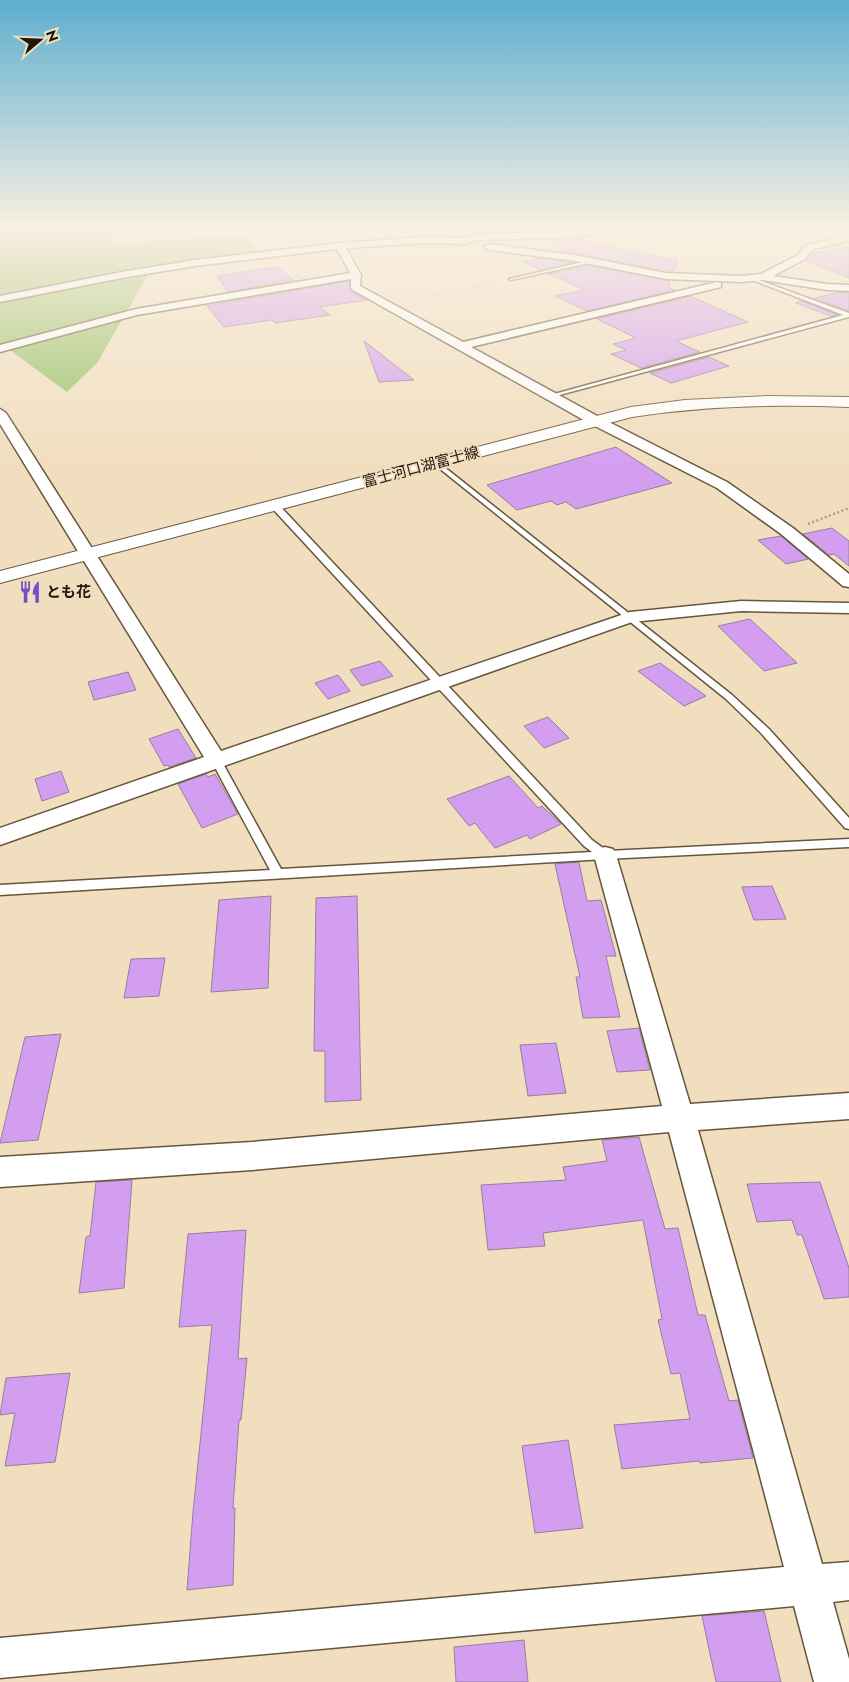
<svg xmlns="http://www.w3.org/2000/svg" width="849" height="1682" font-family="Jost,'Noto Sans JP',sans-serif">
<style>
.green{fill:#99c169}
.building{fill:#d49ef0;stroke:#92809c}
.lines{fill:none;stroke-linecap:round;stroke-linejoin:round}
.lane-casing{stroke:#66563b;stroke-width:3}
.street-casing{stroke:#66563b;stroke-width:3}
.secondary-casing{stroke:#66563b;stroke-width:2}
.highway-casing{stroke:#66563b;stroke-width:2}
.path-far1{stroke:#ad9e85;stroke-width:1;stroke-dasharray:1 2;stroke-linecap:butt}
.path{stroke:#ad9e85;stroke-width:2.5;stroke-dasharray:2 2.5;stroke-linecap:butt}
.lane{fill:#fff;fill-rule:evenodd}
.street{fill:#fff;fill-rule:evenodd}
.secondary{fill:#fff;fill-rule:evenodd}
.highway{fill:#fff;fill-rule:evenodd}
.labels{text-anchor:middle;dominant-baseline:central;stroke-width:4.5;stroke-linejoin:round;paint-order:stroke}
.far-street-label{font-size:15px;fill:#1e170c;stroke:#f1debf}
.far-poi-label{font-size:15px;font-weight:bold;fill:#1e170c;stroke:#f1debf;text-anchor:start}
</style>
<rect width="100%" height="100%" fill="#f1debf"/>
<path class="green" d="M0 229H114L107 230 113 243 245 235 260 253 148 275 97 363 67 392 3 345H0Z"/>
<g class="building">
<path d="M584 237V241L678 261 674 271H666L561 251 548 240Z"/>
<path d="M849 247V278L806 261 812 253Z"/>
<path d="M540 258 572 263 540 270 523 262Z"/>
<path d="M587 265 670 281 668 287 675 290 587 311 555 296 585 290 549 274Z"/>
<path d="M276 267 294 280 228 292 217 276Z"/>
<path d="M349 281 350 291 367 300 320 307 330 315 275 323 272 320 224 327 207 306Z"/>
<path d="M840 292 849 293V311L815 298Z"/>
<path d="M690 296 748 322 676 341 700 352 641 368 611 354 626 350 613 344 636 338 597 319Z"/>
<path d="M802 301 837 315 830 316 796 303Z"/>
<path d="M364 341 414 380 379 382Z"/>
<path d="M709 357 729 366 671 383 650 373Z"/>
<path d="M616 447 672 483 576 509 566 502 557 505 551 501 517 510 487 485Z"/>
<path d="M832 528 849 541V566L834 554 829 555 803 534Z"/>
<path d="M781 536 808 559 786 564 758 540Z"/>
<path d="M750 619 797 663 764 671 718 626Z"/>
<path d="M380 661 393 676 362 686 350 670Z"/>
<path d="M660 663 706 696 684 706 638 671Z"/>
<path d="M128 672 136 690 94 700 88 682Z"/>
<path d="M338 675 350 691 328 699 315 683Z"/>
<path d="M548 717 569 738 544 748 524 726Z"/>
<path d="M178 729 196 758 169 767 168 765 164 766 149 739Z"/>
<path d="M61 771 69 792 42 801 35 779Z"/>
<path d="M206 774 208 777 215 774 238 814 202 828 178 784Z"/>
<path d="M509 776 538 808 542 806 561 824 530 839 527 835 495 848 475 823 469 826 447 799Z"/>
<path d="M579 862 587 901 601 900 616 956H606L620 1017 583 1018 576 977H580L555 864Z"/>
<path d="M772 886 786 919 754 920 742 887Z"/>
<path d="M271 896 268 988 211 992 219 900Z"/>
<path d="M357 896 361 1100 325 1102V1051H314L316 898Z"/>
<path d="M165 958 159 996 124 998 131 959Z"/>
<path d="M639 1028 650 1070 617 1072 607 1031Z"/>
<path d="M61 1034 38 1140 0 1143 25 1037Z"/>
<path d="M556 1043 566 1093 528 1096 520 1045Z"/>
<path d="M639 1137 665 1229 678 1228 698 1315H705L729 1401 738 1400 753 1458 700 1463 699 1461 622 1469 614 1425 690 1419 680 1373 671 1374 658 1320 662 1319 643 1220 543 1233 545 1246 488 1250 481 1185 566 1180 563 1167 607 1161 602 1140Z"/>
<path d="M132 1180 124 1288 79 1293 86 1237 90 1236 96 1182Z"/>
<path d="M820 1182 849 1268V1297L824 1299 802 1235H797L792 1220 757 1222 747 1184Z"/>
<path d="M246 1230 238 1359 247 1358 241 1420H239L233 1508H235L233 1585 187 1590 193 1512 212 1325 179 1327 188 1234Z"/>
<path d="M70 1373 55 1462 5 1466 15 1413 0 1415 6 1378Z"/>
<path d="M568 1440 583 1528 535 1533 522 1446Z"/>
<path d="M764 1611 781 1682H716L702 1616Z"/>
<path d="M524 1640 528 1682H456L454 1647Z"/>
</g>
<g class="lines">
<defs>
<g id="lane">
<path d="M592 260 594 262 511 280 509 279Z"/>
<path d="M750 277 849 313V317L552 397 547 396 843 315 750 279Z"/>
<path d="M434 462H438L732 695 769 729 849 818V829L845 828 761 733 726 699 434 464Z"/>
<path d="M272 504H278L592 840 607 851 849 839V847L605 859 0 895V885L270 870 211 760 216 757 221 760 281 869 592 852 584 846 272 508Z"/>
</g>
<g id="street">
<path d="M595 229H622L618 232 560 238 479 240 464 244 427 243 346 248 361 275 360 286 463 342 717 282 721 283V287L471 347 599 417 727 482 793 528 849 574V587L843 586 781 534 717 488 589 423 351 289V279L137 315 0 352V345L136 309 350 273 337 249 195 266 127 277 0 302V296L127 271 195 260 340 243 427 237 464 238 479 234 560 232Z"/>
<path d="M849 235V241L814 249 810 252 805 259 773 276 827 284 849 285V291L827 290 763 280 742 282 666 279 575 261 489 250 484 247 489 244 575 255 666 273 742 276 761 274 798 255 803 248 808 245Z"/>
<path d="M0 409 6 413 221 751 630 612 741 601 849 603V613L741 611 632 622 0 845V828L204 757 0 424Z"/>
<path d="M605 847 613 849 616 855 690 1104 849 1093V1119L698 1130 822 1564 849 1562V1600L833 1602 849 1659V1682H814L794 1606 0 1678V1638L784 1567 669 1132 252 1170 0 1187V1157L252 1142 662 1106 594 855 597 849Z"/>
</g>
<path id="secondary" d="M767 396 849 397V407C776 404 704 406 632 417L0 583V571L631 407 685 400Z"/>
<path id="highway" d="M829 229 849 230V237L830 231Z"/>
</defs>
<use href="#lane" class="lane-casing"/>
<use href="#street" class="street-casing"/>
<use href="#secondary" class="secondary-casing"/>
<use href="#highway" class="highway-casing"/>
<path class="path-far1" d="M413 300 498 282"/>
<path class="path" d="M808 524 849 508"/>
<use href="#lane" class="lane"/>
<use href="#street" class="street"/>
<use href="#secondary" class="secondary"/>
<use href="#highway" class="highway"/>
</g>
<linearGradient id="sky" x2="0" y2="1"><stop stop-color="#5daece"/><stop offset="0.49" stop-color="#f9f0e2"/><stop offset="1" stop-color="#f9f0e2" stop-opacity="0"/></linearGradient>
<rect width="849" height="464" fill="url(#sky)"/>
<defs>
<symbol id="restaurant-bare" viewBox="-9 -9 18 18"><path d="M-5-6h1v4h1v-4h1v4h1v-4h1v5L-1.5 .5V6h-2V.5L-5-1ZM5-6V6H3V1.5H1.5Q1.5-4 5-6Z" fill="#764ec7" stroke="#f1debf" stroke-width="2.5" paint-order="stroke"/></symbol>
</defs>
<g fill-rule="evenodd">
<use href="#restaurant-bare" x="14" y="576" width="32" height="32"/>
</g>
<g class="labels">
<g class="far-street-label">
<text transform="translate(421 467) rotate(-15)">富士河口湖富士線</text>
</g>
<g class="far-poi-label">
<text x="46" y="592">とも花</text>
</g>
</g>
<g transform="translate(40 40) rotate(71)" stroke="#f1debf" stroke-width="4" paint-order="stroke">
<path d="M0-4L9 19L0 12L-9 19Z" fill="#1e170c"/>
<text y="-8" font-size="14" font-weight="bold" text-anchor="middle" fill="#1e170c">N</text>
</g>
</svg>
